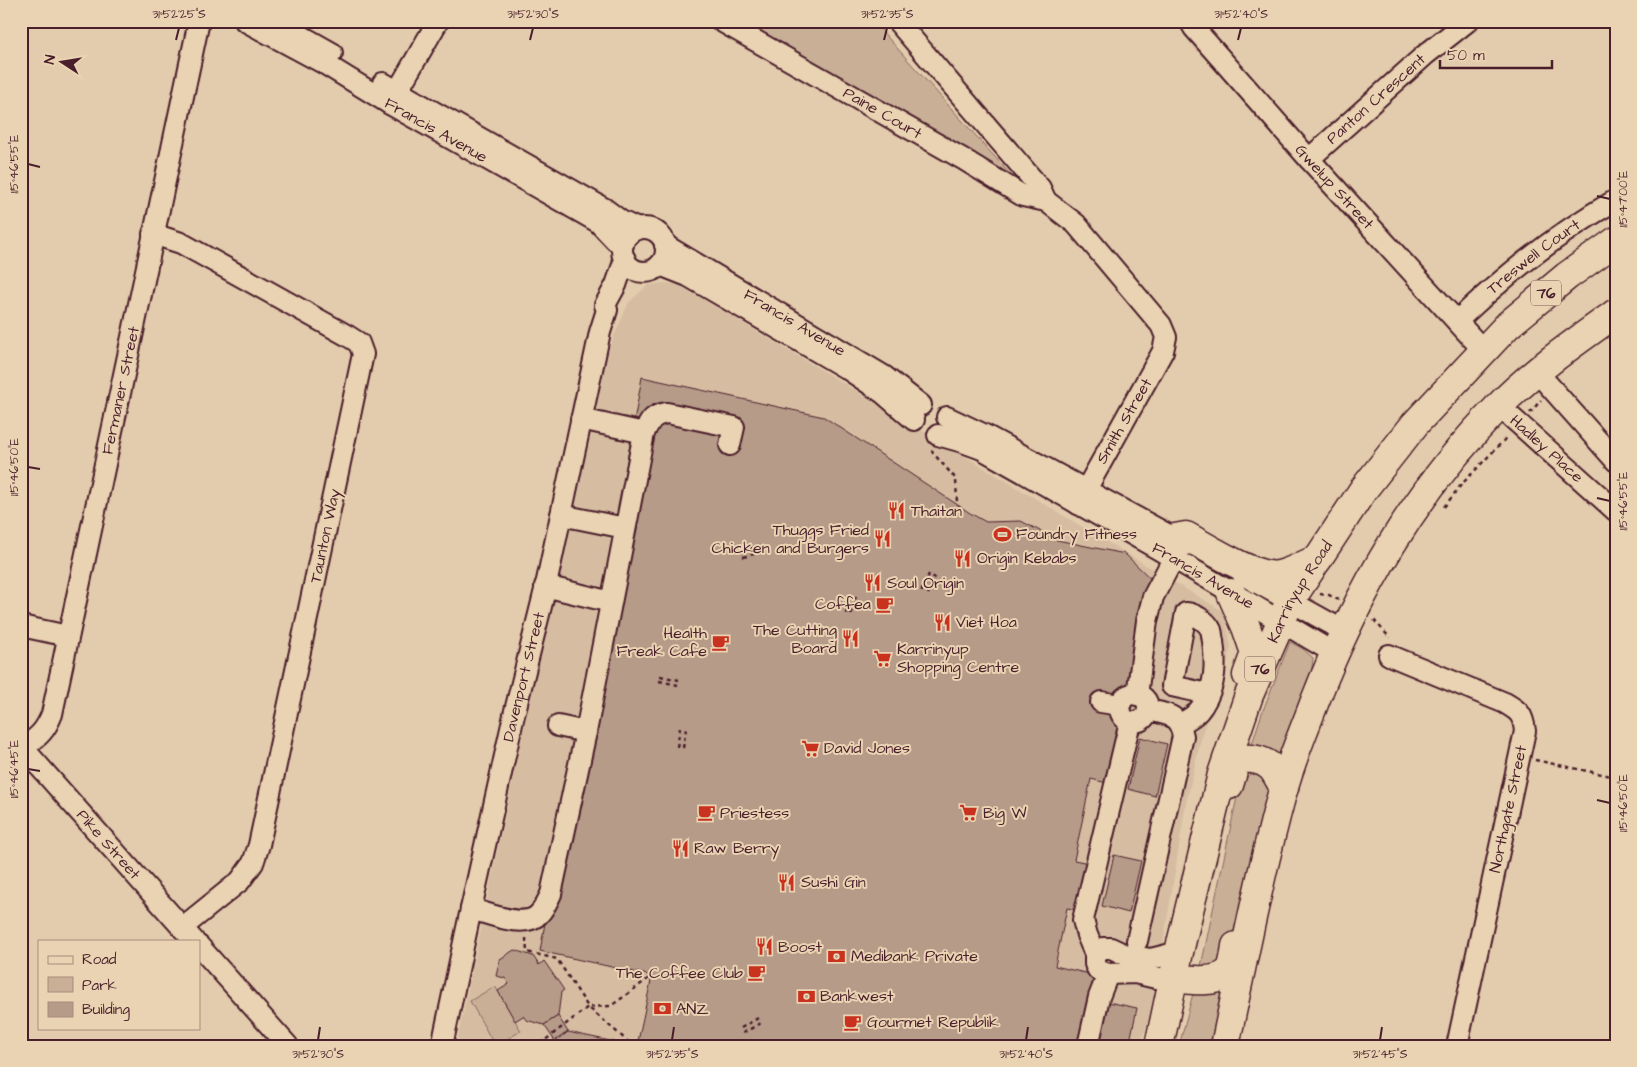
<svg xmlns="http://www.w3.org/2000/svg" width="1637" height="1067" font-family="'Architects Daughter',sans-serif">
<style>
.built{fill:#d6bda2}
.green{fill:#caaf97;stroke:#8a6761}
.building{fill:#b79b89;stroke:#4a1f2b}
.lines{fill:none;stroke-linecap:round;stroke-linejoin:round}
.minor-casing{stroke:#4a1f2b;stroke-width:24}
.highway-casing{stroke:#4a1f2b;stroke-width:31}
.path{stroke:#4a1f2b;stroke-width:2.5;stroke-dasharray:4 4;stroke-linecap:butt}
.minor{stroke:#e9d3b2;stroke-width:20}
.highway{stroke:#e9d3b2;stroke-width:28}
.ticks{fill:none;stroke:#4a1f2b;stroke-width:2}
.labels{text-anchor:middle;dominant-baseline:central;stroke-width:4;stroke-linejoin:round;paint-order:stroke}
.shield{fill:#e9d3b2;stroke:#7a5554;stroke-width:1}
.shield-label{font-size:15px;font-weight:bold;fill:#4a1f2b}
.street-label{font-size:16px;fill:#4a1f2b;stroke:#e9d3b2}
.poi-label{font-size:16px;fill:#4a1f2b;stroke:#e9d3b2;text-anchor:start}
.neatline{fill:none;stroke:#4a1f2b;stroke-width:2}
.ticks-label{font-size:12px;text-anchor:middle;fill:#4a1f2b}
</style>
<rect width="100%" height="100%" fill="#e3ccad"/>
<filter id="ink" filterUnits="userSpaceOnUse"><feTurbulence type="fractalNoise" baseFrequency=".02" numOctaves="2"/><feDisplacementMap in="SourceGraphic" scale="10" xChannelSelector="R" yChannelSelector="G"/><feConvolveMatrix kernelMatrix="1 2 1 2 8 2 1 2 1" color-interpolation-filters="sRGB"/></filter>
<g filter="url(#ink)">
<path class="built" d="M665 283 680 285 1224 612 1231 646 1226 670 1203 731 1186 803 1153 1008 1140 1046H456L596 386 614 336 629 302 648 285Z"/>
<g class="green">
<path d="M728 21H841L880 29 1011 175Z"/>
<path d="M1290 642 1303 649 1313 658 1310 685 1226 968 1200 971 1241 778 1262 713Z"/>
<path d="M1231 984 1216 1046H1179L1194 990Z"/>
<path d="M495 986 521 1031 495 1046 470 1001Z"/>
</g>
<g class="building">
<path d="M642 377 824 417 970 513 986 522 1021 521 1057 540 1125 554 1152 580 1111 784 1091 779 1074 860 1094 864 1083 911 1067 908 1055 966 1094 975 1089 998 1137 1008 1129 1046H637L652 976 540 951Z"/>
<path d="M1140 737 1167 744 1155 796 1128 789Z"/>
<path d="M1114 855 1141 861 1129 913 1102 906Z"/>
<path d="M514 950 533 956 539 965 544 961 564 990 561 992 558 1016 544 1025 526 1020 523 1016 515 1021 498 991 509 984 505 978 496 976 500 959Z"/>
<path d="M558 1016 568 1032 555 1041 544 1025Z"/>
<path d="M568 1032 615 1042 618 1046H553L555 1041Z"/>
</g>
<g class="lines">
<defs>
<g id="minor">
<path id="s1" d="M245 21 325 64 390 104 598 222 615 240 623 244"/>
<path d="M275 21 332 53"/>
<path id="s2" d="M721 21 963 159 1023 196 1046 201 1076 224 1161 325 1166 337 1163 351 1078 504"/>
<path d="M897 21 1040 188 1046 201"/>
<path id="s3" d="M1190 21 1194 28 1309 159 1483 350"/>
<path d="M383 83 605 209 621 221 638 229"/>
<path d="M390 104 438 21"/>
<path id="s4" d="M1309 159 1425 55 1468 21"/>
<circle cx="644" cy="250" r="22"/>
<path d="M153 234 181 243 348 336 359 343 363 354 259 845 253 863 240 881 183 927"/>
<path id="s5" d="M665 245 884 376 921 405"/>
<path d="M660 265 688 276 849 370 883 393 914 420"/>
<path id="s6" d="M1457 321C1505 275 1558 233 1616 200"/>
<path d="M1537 372 1616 461"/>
<path id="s7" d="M1499 406 1616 511"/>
<path d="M947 417 985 435 1187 545"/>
<path d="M581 419 644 433"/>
<path id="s8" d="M938 435 963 442 982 449 1158 549 1334 653"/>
<path d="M561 515 625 528"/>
<path d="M1243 575 1344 631"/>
<path d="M545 586 611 602"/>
<path d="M21 626 68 636"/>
<path d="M1389 655 1505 703C1519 711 1523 714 1525 731L1457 1046"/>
<circle cx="1134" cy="708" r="14"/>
<path d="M1137 695 1147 621 1153 597 1173 559"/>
<path d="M1101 702 1120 705"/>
<path d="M1180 724C1189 719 1197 715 1203 705 1216 685 1216 664 1213 641 1212 638 1212 632 1211 630 1207 621 1195 614 1186 613L1172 686 1208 694"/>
<path d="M586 732 644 433C650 421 652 415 667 413L734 427 730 445"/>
<path id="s9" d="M23 748 194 941"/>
<path id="s10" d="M21 750C37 737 44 734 52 714L199 21"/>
<path d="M471 909C488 913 525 930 539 914 544 909 548 900 551 894L586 732 558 726"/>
<path d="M1137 941 1183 736C1179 714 1167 714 1148 710"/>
<path d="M199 946 288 1046"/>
<path d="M1095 954 1087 935 1083 920 1130 722"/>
<path d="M1174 978H1156L1135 973 1108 974 1098 970 1095 964V954L1103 948H1111L1126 955 1151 959 1179 952"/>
<path id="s11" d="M442 1046 471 909 514 715 545 590 600 332 607 310 605 305 616 285 625 259"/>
<path d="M1088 1046 1099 997 1108 974"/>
</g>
<g id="highway">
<path d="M1175 538 1186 536C1207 547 1255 579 1278 575 1292 573 1304 564 1318 559"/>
<path d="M1231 593 1246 627 1255 653 1247 675"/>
<path d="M1229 785 1236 762C1246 756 1262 759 1271 767 1276 772 1280 781 1284 788"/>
<path d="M1174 978C1190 980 1220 985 1231 969 1234 963 1235 952 1236 946"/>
<path id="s12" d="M1159 1046 1179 952 1222 774 1249 695 1290 601 1363 490 1415 424 1508 325 1567 276 1616 241"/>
<path d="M1225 1046C1243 960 1260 874 1283 790 1291 760 1304 730 1315 701 1358 590 1415 492 1498 407 1533 371 1575 342 1616 313"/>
</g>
</defs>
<use href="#minor" class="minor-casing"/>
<use href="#highway" class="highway-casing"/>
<g class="path">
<path d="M1530 413 1541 400"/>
<path d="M932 450 933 453 956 479 957 504"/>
<path d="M1444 507 1461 485 1507 437"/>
<path d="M741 551 760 546"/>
<path d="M743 557 761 552"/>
<path d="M922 592V590L929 574"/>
<path d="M928 594 934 576"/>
<path d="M1320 594 1329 595 1339 600"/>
<path d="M846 614 850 595"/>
<path d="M851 615 856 596"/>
<path d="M1374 620 1390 638"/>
<path d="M660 676 679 680"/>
<path d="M659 681 678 685"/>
<path d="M677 747 680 728"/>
<path d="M683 748 686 729"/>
<path d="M1535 760 1616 777"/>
<path d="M526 938 527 952 557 959 588 1007 611 1006 652 976"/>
<path d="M741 1028 758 1018"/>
<path d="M743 1033 761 1023"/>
<path d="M512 1046 520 1041 527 1046"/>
<path d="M534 1046 544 1041"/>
<path d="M546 1046 544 1041 588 1007 633 1046"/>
</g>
<use href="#minor" class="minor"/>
<use href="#highway" class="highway"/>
</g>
</g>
<path class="ticks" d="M176 40 179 28M530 40 533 28M884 40 887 28M1238 40 1241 28M28 164 40 167M1597 196 1610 199M28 467 40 469M1597 498 1610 501M28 769 40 771M1597 800 1610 803M318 1040 320 1027M672 1040 674 1027M1026 1040 1028 1027M1380 1040 1382 1027"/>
<defs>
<symbol id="restaurant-bare" viewBox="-9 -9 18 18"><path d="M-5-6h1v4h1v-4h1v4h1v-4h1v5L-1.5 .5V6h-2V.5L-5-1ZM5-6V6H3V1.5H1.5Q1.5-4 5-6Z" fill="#c8321e" stroke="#e9d3b2" stroke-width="2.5" paint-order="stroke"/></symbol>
<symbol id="stadium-bare" viewBox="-9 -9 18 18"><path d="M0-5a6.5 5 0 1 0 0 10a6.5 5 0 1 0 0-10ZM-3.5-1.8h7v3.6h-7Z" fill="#c8321e" stroke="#e9d3b2" stroke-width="2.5" paint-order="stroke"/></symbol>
<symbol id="cafe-bare" viewBox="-9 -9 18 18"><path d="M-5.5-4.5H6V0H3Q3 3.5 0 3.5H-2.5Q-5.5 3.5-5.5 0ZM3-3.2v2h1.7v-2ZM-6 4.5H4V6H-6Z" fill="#c8321e" stroke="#e9d3b2" stroke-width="2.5" paint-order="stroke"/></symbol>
<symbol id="supermarket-bare" viewBox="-9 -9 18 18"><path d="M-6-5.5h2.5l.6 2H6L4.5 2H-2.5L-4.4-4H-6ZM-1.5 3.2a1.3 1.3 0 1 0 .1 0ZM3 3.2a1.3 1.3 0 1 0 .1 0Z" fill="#c8321e" stroke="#e9d3b2" stroke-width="2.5" paint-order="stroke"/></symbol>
<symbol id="bank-bare" viewBox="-9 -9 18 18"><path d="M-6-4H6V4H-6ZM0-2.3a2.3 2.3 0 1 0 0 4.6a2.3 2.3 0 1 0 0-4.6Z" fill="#c8321e" stroke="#e9d3b2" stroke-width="2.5" paint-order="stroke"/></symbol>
</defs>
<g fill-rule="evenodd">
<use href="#restaurant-bare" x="884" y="498" width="25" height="25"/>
<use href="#stadium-bare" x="990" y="522" width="25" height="25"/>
<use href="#restaurant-bare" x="870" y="526" width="25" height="25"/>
<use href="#restaurant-bare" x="950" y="546" width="25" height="25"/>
<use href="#restaurant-bare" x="860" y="570" width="25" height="25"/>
<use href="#cafe-bare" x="872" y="592" width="25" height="25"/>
<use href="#restaurant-bare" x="930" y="610" width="25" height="25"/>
<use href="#restaurant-bare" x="838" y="626" width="25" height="25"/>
<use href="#cafe-bare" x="708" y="630" width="25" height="25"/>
<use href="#supermarket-bare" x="870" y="646" width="25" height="25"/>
<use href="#supermarket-bare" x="798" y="736" width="25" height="25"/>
<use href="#cafe-bare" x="694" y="800" width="25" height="25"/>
<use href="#supermarket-bare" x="956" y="800" width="25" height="25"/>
<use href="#restaurant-bare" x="668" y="836" width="25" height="25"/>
<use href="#restaurant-bare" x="774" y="870" width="25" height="25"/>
<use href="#restaurant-bare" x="752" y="934" width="25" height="25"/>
<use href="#bank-bare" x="824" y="944" width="25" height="25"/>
<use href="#cafe-bare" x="744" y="960" width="25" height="25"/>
<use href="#bank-bare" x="794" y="984" width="25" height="25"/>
<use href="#bank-bare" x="650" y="996" width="25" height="25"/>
<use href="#cafe-bare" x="840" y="1010" width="25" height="25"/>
</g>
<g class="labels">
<g class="shield">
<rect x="1531" y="280.5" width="30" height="25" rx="4"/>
<rect x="1245" y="656.5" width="30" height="25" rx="4"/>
</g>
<g class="shield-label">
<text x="1546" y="293">76</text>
<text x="1260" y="669">76</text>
</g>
<g class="street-label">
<text stroke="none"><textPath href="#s4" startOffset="90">Panton Crescent</textPath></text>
<text stroke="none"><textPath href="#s2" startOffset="186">Paine Court</textPath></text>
<text stroke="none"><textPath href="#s1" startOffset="220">Francis Avenue</textPath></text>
<text stroke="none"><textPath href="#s3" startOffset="220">Gwelup Street</textPath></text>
<text stroke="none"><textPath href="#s6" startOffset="100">Treswell Court</textPath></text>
<text stroke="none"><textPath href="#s5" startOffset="151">Francis Avenue</textPath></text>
<text stroke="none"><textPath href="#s10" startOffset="379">Fermaner Street</textPath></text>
<text transform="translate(1124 421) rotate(-60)">Smith Street</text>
<text stroke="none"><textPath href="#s7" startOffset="64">Hadley Place</textPath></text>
<text transform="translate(325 536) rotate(-78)">Taunton Way</text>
<text stroke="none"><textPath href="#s8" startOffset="301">Francis Avenue</textPath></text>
<text stroke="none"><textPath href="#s12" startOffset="478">Karrinyup Road</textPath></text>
<text stroke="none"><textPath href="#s11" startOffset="378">Davenport Street</textPath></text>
<text transform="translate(1508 809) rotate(-78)">Northgate Street</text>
<text stroke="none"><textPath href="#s9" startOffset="129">Pike Street</textPath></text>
</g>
<g class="poi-label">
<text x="911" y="511">Thaitan</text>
<text x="869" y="530" text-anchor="end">Thuggs Fried<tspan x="869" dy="18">Chicken and Burgers</tspan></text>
<text x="1016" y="534">Foundry Fitness</text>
<text x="977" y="558">Origin Kebabs</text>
<text x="887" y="583">Soul Origin</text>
<text x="871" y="604" text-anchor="end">Coffea</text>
<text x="956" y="622">Viet Hoa</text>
<text x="837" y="630" text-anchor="end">The Cutting<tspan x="837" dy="18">Board</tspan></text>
<text x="707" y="633" text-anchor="end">Health<tspan x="707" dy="18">Freak Cafe</tspan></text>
<text x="897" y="649">Karrinyup<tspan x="897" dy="18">Shopping Centre</tspan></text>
<text x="824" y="748">David Jones</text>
<text x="720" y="813">Priestess</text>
<text x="983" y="813">Big W</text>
<text x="694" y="848">Raw Berry</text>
<text x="801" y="882">Sushi Gin</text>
<text x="778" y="947">Boost</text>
<text x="851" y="956">Medibank Private</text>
<text x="743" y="973" text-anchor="end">The Coffee Club</text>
<text x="820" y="996">Bankwest</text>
<text x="676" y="1009">ANZ</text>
<text x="867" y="1022">Gourmet Republik</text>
</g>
</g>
<rect width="1637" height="1067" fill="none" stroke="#e9d3b2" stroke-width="55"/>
<rect x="38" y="940" width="162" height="90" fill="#e9d3b2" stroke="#a98b7c"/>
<rect x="48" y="956" width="25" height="8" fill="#e9d3b2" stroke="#a98b7c"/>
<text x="82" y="964" font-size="15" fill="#4a1f2b">Road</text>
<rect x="48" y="977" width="25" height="15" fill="#caaf97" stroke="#a98b7c"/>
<text x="82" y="990" font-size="15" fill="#4a1f2b">Park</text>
<rect x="48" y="1002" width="25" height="15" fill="#b79b89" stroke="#a98b7c"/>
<text x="82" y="1014" font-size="15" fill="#4a1f2b">Building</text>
<g transform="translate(62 62) rotate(282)" stroke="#e9d3b2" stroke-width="4" paint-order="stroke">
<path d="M0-4L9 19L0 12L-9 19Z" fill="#4a1f2b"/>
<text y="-8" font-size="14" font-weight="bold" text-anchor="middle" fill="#4a1f2b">N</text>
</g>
<path d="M1440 60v8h112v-8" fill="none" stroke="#4a1f2b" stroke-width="2.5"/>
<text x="1447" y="60" font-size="15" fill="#4a1f2b" stroke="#e9d3b2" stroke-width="4" paint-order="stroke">50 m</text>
<rect x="28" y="28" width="1582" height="1012" class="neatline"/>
<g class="ticks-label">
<text x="179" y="18">31°52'25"S</text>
<text x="533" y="18">31°52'30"S</text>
<text x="887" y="18">31°52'35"S</text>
<text x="1241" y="18">31°52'40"S</text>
<text transform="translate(14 164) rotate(-90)" y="4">115°46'55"E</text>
<text transform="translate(1623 199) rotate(-90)" y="4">115°47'00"E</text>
<text transform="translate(14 467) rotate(-90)" y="4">115°46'50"E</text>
<text transform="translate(1623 501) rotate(-90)" y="4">115°46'55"E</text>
<text transform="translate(14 769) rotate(-90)" y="4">115°46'45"E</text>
<text transform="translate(1623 803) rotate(-90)" y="4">115°46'50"E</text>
<text x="318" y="1058">31°52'30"S</text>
<text x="672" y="1058">31°52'35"S</text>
<text x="1026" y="1058">31°52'40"S</text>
<text x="1380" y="1058">31°52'45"S</text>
</g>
</svg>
